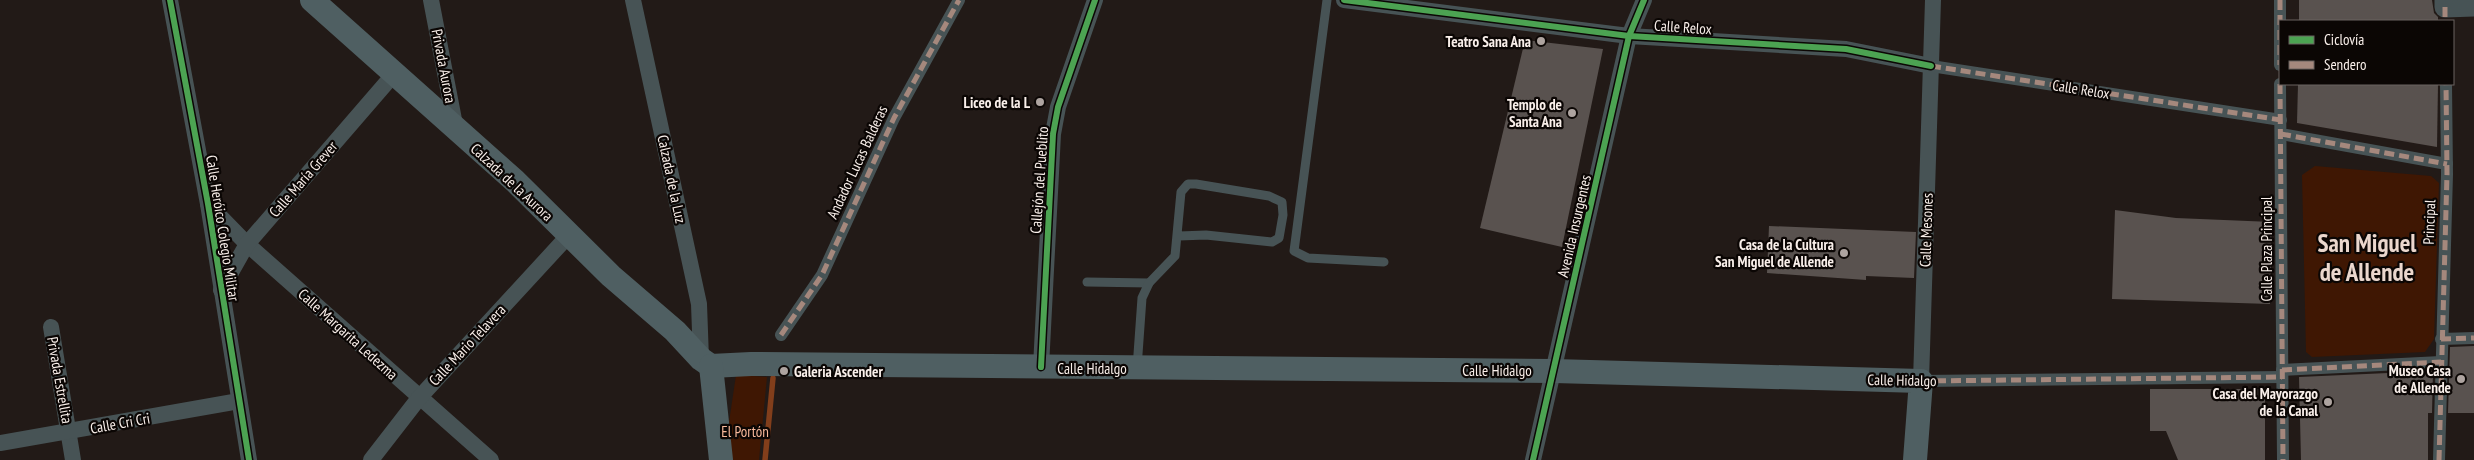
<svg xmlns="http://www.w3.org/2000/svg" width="2474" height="460" font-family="'PT Sans Narrow',sans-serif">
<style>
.green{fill:#3f1703}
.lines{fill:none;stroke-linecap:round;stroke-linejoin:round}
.stream{stroke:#823e1b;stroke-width:5.5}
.building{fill:#59524f}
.service{stroke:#475355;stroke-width:9}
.pedestrian{stroke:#475355;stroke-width:12}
.minor{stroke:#475355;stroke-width:16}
.tertiary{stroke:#475355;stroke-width:21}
.secondary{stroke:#4f5f62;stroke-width:24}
.quiet{stroke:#a5887d;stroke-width:5;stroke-dasharray:10 5;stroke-linecap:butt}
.cycleway-casing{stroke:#0b0604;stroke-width:9}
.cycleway{stroke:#4ca352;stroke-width:6}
.poi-dot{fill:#aea4a0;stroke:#0b0604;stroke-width:2}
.labels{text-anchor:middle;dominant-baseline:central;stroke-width:4.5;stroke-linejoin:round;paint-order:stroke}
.street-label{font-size:15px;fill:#f9efea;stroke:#0b0604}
.poi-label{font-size:15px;font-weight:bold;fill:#f9efea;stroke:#0b0604;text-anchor:end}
.park-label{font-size:15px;fill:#f9b99b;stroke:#0b0604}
.town-label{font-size:25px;font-weight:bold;fill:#ebd7cd;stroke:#0b0604}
</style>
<rect width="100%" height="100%" fill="#221a17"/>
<g class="green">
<path d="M2315 166 2431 176 2439 183 2434 339 2425 352 2312 357 2306 352 2302 175Z"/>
<path d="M736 375 767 377 759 460H730L728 429Z"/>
</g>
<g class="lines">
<path class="stream" d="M765 460 773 378"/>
</g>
<g class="building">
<path d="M2299 0H2432L2434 13 2438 17V21H2299Z"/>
<path d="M1525 40 1603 49 1562 247 1480 228Z"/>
<path d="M2298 84H2438L2437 147 2297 123Z"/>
<path d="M2115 210 2176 218 2272 222 2270 304 2112 299Z"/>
<path d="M1769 226 1916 232 1914 278 1866 276V280L1767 273Z"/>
<path d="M2474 346V413H2448L2450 347Z"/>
<path d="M2433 371 2432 413H2428V460H2301L2299 377Z"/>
<path d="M2150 389H2265V460H2178L2166 431H2150Z"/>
</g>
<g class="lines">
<g class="service">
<path d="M1327 0 1294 251 1308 258 1384 262"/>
<path d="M1087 282 1149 283"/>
<path d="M1137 368 1142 298 1149 283 1175 256 1181 192 1188 184H1196L1269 196 1282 202 1283 215 1279 238 1272 242 1206 235 1179 236"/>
</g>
<g class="pedestrian">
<path d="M2280 0V65"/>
<path d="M1931 66 2281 120"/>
<path d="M2280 84 2283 460"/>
<path d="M2281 134 2447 164"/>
<path d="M781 335 822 275 894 118 959 0"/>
<path d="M2441 339 2474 338"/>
<path d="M2282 370 2441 362"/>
<path d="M1921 381 2282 377"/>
<path d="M2439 460 2447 174 2446 84"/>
</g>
<g class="minor">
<path d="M170 0 208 204 249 460"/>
<path d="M431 0 456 130"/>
<path d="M633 0 699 304 701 359"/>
<path d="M1344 0 1629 36 1846 49 1931 66"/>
<path d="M208 204 247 244 491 460"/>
<path d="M221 290 247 244 394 74"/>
<path d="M51 327 73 460"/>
<path d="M1041 367 1053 134 1058 107 1095 0"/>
<path d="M1921 381 1933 0"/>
<path d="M0 443 239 401"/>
<path d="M371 460 419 398 569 235"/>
<path d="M1533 460 1629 36 1644 0"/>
</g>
<path class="tertiary" d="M2445 0V7L2474 6"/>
<g class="secondary">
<path d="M312 0 515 181 611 276 675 331 701 359 711 366"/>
<path d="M711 366 751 364 1554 371 1921 381 1915 460"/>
<path d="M711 366 721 460"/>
</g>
<g class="quiet">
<path d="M2280 0V65"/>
<path d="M2445 7V21"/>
<path d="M1931 66 2281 120"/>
<path d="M2280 84 2283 460"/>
<path d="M2281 134 2447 164"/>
<path d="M781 335 822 275 894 118 959 0"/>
<path d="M2441 339 2474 338"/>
<path d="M2282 370 2441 362"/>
<path d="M1921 381 2282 377"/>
<path d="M2439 460 2447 174 2446 84"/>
</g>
<defs>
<g id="cycleway">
<path d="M170 0 208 204 249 460"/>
<path d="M1344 0 1629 36 1846 49 1931 66"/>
<path d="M1041 367 1053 134 1058 107 1095 0"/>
<path d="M1533 460 1629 36 1644 0"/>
</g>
</defs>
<use href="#cycleway" class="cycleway-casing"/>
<use href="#cycleway" class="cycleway"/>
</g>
<g class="poi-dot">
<circle cx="1541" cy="41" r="5"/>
<circle cx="1040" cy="102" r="5"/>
<circle cx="1572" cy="113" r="5"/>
<circle cx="1844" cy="253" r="5"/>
<circle cx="784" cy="371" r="5"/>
<circle cx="2461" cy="379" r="5"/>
<circle cx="2328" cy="402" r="5"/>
</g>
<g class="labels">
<g class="street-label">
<text transform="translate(1683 27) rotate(4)">Calle Relox</text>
<text transform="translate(444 66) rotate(79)">Privada Aurora</text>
<text transform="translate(2081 89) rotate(9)">Calle Relox</text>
<text transform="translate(857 162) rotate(-65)">Andador Lucas Balderas</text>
<text transform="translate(303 179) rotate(-49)">Calle María Grever</text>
<text transform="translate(672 179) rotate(78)">Calzada de la Luz</text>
<text transform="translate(1039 180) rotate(-86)">Callejón del Pueblito</text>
<text transform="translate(512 182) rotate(43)">Calzada de la Aurora</text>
<text transform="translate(2429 222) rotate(-88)">Principal</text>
<text transform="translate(1574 226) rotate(-77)">Avenida Insurgentes</text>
<text transform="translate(223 228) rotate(81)">Calle Heróico Colegio Militar</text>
<text transform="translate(1926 230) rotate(-88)">Calle Mesones</text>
<text transform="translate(2266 249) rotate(-90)">Calle Plaza Principal</text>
<text transform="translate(348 334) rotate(42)">Calle Margarita Ledezma</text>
<text transform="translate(467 345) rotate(-47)">Calle Mario Telavera</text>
<text x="1092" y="368">Calle Hidalgo</text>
<text x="1497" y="370">Calle Hidalgo</text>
<text transform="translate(60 380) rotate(80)">Privada Estrellita</text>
<text transform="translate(1902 380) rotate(1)">Calle Hidalgo</text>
<text transform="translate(120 423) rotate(-10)">Calle Cri Cri</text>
</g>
<g class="poi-label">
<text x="1531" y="41">Teatro Sana Ana</text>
<text x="1030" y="102">Liceo de la L</text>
<text x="1562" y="104">Templo de<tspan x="1562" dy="17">Santa Ana</tspan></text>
<text x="1834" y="244">Casa de la Cultura<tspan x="1834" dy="17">San Miguel de Allende</tspan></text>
<text x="2451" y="370">Museo Casa<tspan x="2451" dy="17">de Allende</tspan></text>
<text x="794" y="371" text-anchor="start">Galeria Ascender</text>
<text x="2318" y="393">Casa del Mayorazgo<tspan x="2318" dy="17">de la Canal</tspan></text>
</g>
<g class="park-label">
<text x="745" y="431">El Portón</text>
</g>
<g class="town-label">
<text x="2367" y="243">San Miguel<tspan x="2367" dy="29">de Allende</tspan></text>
</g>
</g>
<rect x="2279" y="20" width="175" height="65" fill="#0b0604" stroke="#6a6360"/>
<rect x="2289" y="36" width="25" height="8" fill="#4ca352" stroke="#6a6360"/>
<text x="2324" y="45" font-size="15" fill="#f9efea">Ciclovía</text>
<rect x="2289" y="61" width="25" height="8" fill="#a5887d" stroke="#6a6360"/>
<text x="2324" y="70" font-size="15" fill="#f9efea">Sendero</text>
</svg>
